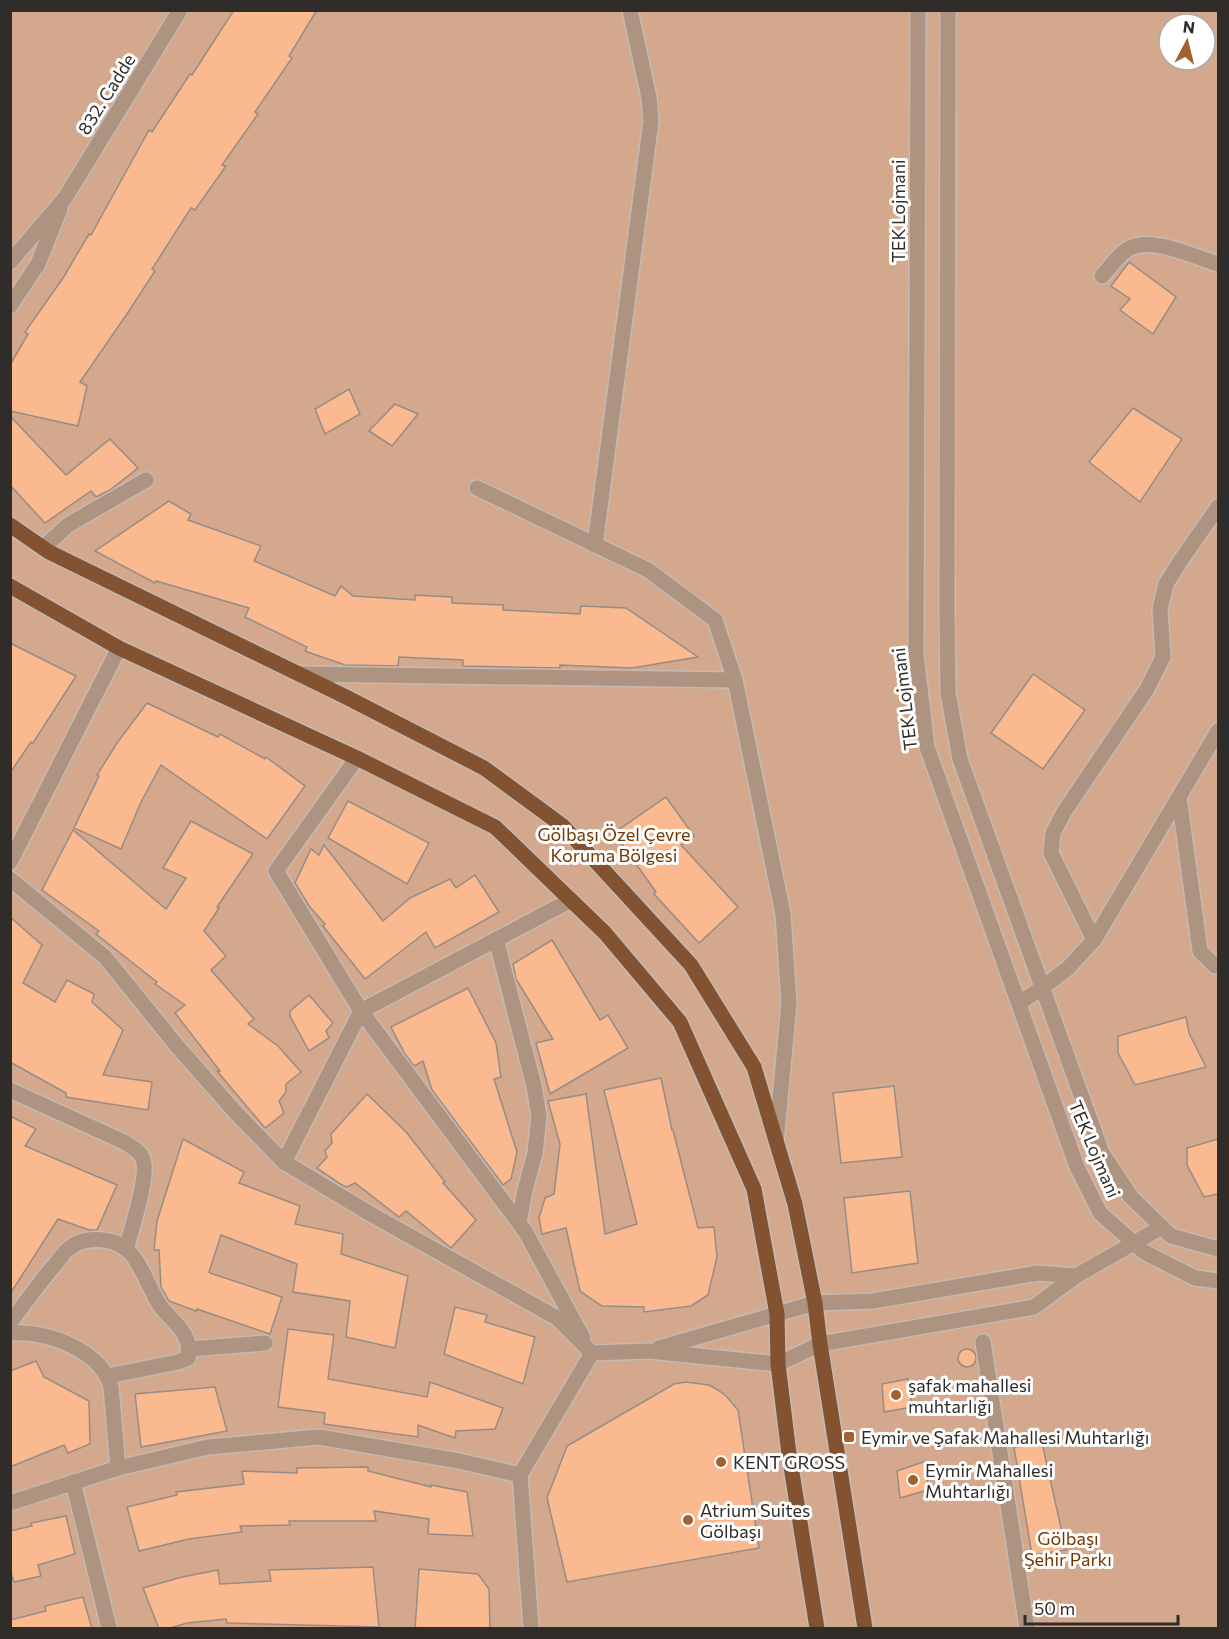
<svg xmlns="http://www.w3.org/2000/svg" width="1229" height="1639" font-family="Commissioner,sans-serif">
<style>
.green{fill:#d4a88c;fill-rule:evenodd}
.building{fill:#fab98e;stroke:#978c85;stroke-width:1.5}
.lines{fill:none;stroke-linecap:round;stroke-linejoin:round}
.minor-casing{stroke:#c4bab3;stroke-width:18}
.major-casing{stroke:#c4bab3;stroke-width:18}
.minor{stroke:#af9381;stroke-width:15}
.major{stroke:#835331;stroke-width:15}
.poi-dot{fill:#a46130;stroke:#fff;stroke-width:2}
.labels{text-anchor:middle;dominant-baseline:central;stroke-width:6;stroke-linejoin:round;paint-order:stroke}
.street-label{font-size:18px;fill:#302c29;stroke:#fff}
.park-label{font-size:18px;fill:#723803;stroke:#fff}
.poi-label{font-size:18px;fill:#302c29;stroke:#fff;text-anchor:start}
</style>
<rect width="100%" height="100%" fill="#e9ddd6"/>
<path class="green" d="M11 11H1218V1628H11ZM1169 24H1205V60H1169Z"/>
<g class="building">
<path d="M234 10H317L289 56 292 58 255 112 258 114 222 165 226 166 195 210 191 208 152 269 155 271 129 311 80 382 87 386 78 426 10 411V365L28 334 25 332 63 278 89 234 91 235 149 130 152 132 190 74 192 75Z"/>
<path d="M1129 262 1176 297 1153 334 1120 310 1130 299 1111 286Z"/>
<path d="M349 389 360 414 325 434 315 409Z"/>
<path d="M395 404 418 414 392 446 369 431Z"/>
<path d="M1133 408 1182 439 1140 502 1089 462Z"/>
<path d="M10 416 66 475 110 439 138 468 110 490 96 497 91 491 45 523 10 485Z"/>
<path d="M169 501 191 514 188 520 261 546 254 561 335 596 341 586 353 596 415 600V595L452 597V603L503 605V610L580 614 581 606 626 608 698 657 632 668 560 665V668L463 666V660L399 657 398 666 345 665 305 651 307 647 245 617 249 608 156 581 155 583 95 551Z"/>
<path d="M10 643 76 676 33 743 31 742 10 773Z"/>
<path d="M1033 674 1085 710 1043 769 991 733Z"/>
<path d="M147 703 218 737 220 734 265 759 266 757 305 786 267 839 161 765 141 802 121 849 74 828 99 776 97 775 117 743Z"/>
<path d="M666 797 694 836 681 845 738 907 699 943 654 894 656 892 614 833Z"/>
<path d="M348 801 429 843 407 884 328 838Z"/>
<path d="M191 821 253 854 217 907 219 908 204 931 226 956 211 970 254 1019 248 1024 278 1046 301 1072 286 1084V1092L279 1101 284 1113 265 1128 217 1071H220L175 1013 185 1005 155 984 157 982 96 934 99 931 42 890 73 830 166 909 186 878 163 868Z"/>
<path d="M324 845 383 921 410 898 450 879 456 888 475 875 499 912 435 948 426 932 365 979 323 926 325 924 309 906 295 883 311 849 319 855Z"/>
<path d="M10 917 42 945 23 983 55 1002 67 980 94 994 92 1002 123 1030 103 1075 152 1082 148 1110 66 1097V1093L10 1062Z"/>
<path d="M552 940 600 1020 608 1015 628 1048 550 1094 536 1043 553 1039 516 979 513 964Z"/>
<path d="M468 988 496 1043 501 1077 494 1079 517 1152 511 1179 503 1185 432 1090 423 1061 414 1066 405 1054 391 1027Z"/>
<path d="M309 995 333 1023 326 1031 329 1038 309 1051 290 1016V1011Z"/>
<path d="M1186 1017 1189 1033 1206 1067 1135 1085 1118 1053V1036Z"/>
<path d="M661 1078 672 1130H673L698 1228 714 1227 717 1257 708 1295 691 1306 644 1312V1307L602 1306 580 1291 566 1228 542 1234 539 1218 545 1198 554 1194 560 1144 548 1101 586 1094 605 1234 637 1224 604 1090Z"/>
<path d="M894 1086 902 1157 841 1163 833 1093Z"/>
<path d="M367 1094 407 1133 445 1182 443 1183 476 1220 451 1248 406 1211 399 1217 355 1183 347 1187 342 1185 317 1168 327 1157 325 1151 332 1143 331 1134Z"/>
<path d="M10 1116 36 1129 25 1146 117 1185 97 1230H89L58 1219 10 1294Z"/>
<path d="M183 1139 244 1172 239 1183 300 1206 295 1224 343 1234 341 1254 408 1276 395 1348 346 1337 350 1301 293 1292 297 1264 221 1235 209 1272 210 1273 282 1297 270 1334 197 1309 196 1311 169 1301 161 1287 159 1250H154L157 1221Z"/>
<path d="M1218 1139V1194L1204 1197 1187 1165V1148Z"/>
<path d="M910 1191 918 1263 852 1273 844 1198Z"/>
<path d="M455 1307 487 1315 485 1322 535 1337 523 1384 444 1354Z"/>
<path d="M288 1329 334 1335 328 1379 427 1397 430 1382 503 1408 495 1429 456 1431 455 1438 418 1425V1437L324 1424 325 1413 278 1407Z"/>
<circle cx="967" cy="1358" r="9"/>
<path d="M36 1361 44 1377 89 1401 90 1444 68 1453 64 1445 10 1467V1371Z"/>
<path d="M908 1379 912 1407 884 1412 882 1384Z"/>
<path d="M686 1382 709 1385 718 1390 726 1396 738 1410 759 1548 567 1582 547 1498 567 1446 674 1384Z"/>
<path d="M215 1387 227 1431 141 1447 135 1394Z"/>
<path d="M1042 1443 1066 1550 1032 1555 1014 1447Z"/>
<path d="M926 1461 928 1490 900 1498 897 1471Z"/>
<path d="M368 1467V1471L431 1487V1485L467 1492 473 1536 428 1534 429 1519 374 1511 376 1521H289L290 1525 240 1526 242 1532 189 1539 139 1551 127 1507 177 1495 176 1492 244 1484 242 1471 297 1473V1468Z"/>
<path d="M66 1516 75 1554 38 1565 41 1576 14 1582 10 1570V1531L32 1526 31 1523Z"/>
<path d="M373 1567 379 1627 227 1623 226 1619 187 1623 167 1629H159L143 1588 182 1577 218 1570 220 1584 271 1581 269 1570Z"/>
<path d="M419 1569 478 1574 489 1589 490 1629H415Z"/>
<path d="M83 1597 92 1629H10V1620L46 1611 45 1606Z"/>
</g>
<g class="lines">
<defs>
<g id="minor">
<path d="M918 10 916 655 927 747 1077 1167 1100 1213 1144 1252 1195 1278 1218 1281"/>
<path d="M948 10 947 611 948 693 960 759 1102 1153 1131 1197 1171 1236 1218 1249"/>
<path d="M10 262 65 198 180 10"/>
<path d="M1102 276C1110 267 1118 255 1128 249 1151 235 1194 257 1218 264"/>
<path d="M10 306 38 264 60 209"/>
<path d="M477 488 648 570 715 620 735 680"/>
<path d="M595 545 651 121 649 98 630 10"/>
<path d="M43 548 68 525 146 480"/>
<path d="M300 674 735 680 783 914 789 1003 776 1142"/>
<path d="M357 758 276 871 361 1011 525 1231 583 1338"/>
<path d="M1179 797 1200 951 1215 966H1218"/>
<path d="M10 862 119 648"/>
<path d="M10 879 105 957 177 1046 237 1114 284 1162 374 1216 557 1318 592 1353"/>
<path d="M496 939 534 1086 539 1116 535 1153 525 1190 519 1222"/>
<path d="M1094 940 1051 853 1053 833 1064 812 1147 689 1163 657 1160 609 1166 584 1181 560 1218 507"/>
<path d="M1019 1003 1042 988 1068 968 1094 940 1218 731"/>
<path d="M10 1090 124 1142C130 1146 139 1150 142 1157 151 1172 131 1230 126 1249"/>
<path d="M284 1162 361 1011 571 900"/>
<path d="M10 1323C24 1304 37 1286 52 1268 57 1263 61 1256 66 1251 81 1236 110 1236 126 1249 140 1260 149 1288 159 1304 171 1322 193 1332 188 1358L178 1362 108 1376"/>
<path d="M10 1333C46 1330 101 1350 111 1387L118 1468"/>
<path d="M983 1342 1027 1628"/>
<path d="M659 1348 815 1303 873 1301 1038 1273 1076 1276"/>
<path d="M189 1349 265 1343"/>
<path d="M73 1482 109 1628"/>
<path d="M10 1503 118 1468 208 1447 319 1437 459 1461 520 1475"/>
<path d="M531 1628 520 1475 592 1353 649 1351 778 1364 820 1344 1034 1307 1076 1276 1162 1227"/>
</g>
<g id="major">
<path d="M10 525 49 552 346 697 484 768 563 826 691 965 754 1067 795 1204 815 1303 820 1344 865 1628"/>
<path d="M10 586 119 648 357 758 495 827 605 933 680 1022 754 1189 777 1314 778 1364 789 1454 817 1628"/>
</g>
</defs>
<use href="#minor" class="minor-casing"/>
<use href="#major" class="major-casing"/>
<use href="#minor" class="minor"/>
<use href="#major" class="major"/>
</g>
<g class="poi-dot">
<circle cx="896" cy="1395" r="6"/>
<rect x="843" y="1431" width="12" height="12" rx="3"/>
<circle cx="721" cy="1462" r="6"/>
<circle cx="913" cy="1480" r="6"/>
<circle cx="688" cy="1520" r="6"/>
</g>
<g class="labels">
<g class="street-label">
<text transform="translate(106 94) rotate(-58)">832. Cadde</text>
<text transform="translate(898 211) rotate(-90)">TEK Lojmani</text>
<text transform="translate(904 699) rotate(-97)">TEK Lojmani</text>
<text transform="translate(1095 1149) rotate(67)">TEK Lojmani</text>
</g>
<g class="park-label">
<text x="614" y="834">Gölbaşı Özel Çevre<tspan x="614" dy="21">Koruma Bölgesi</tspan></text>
<text x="1068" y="1538">Gölbaşı<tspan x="1068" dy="21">Şehir Parkı</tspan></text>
</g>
<g class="poi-label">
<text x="908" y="1385">şafak mahallesi<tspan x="908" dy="21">muhtarlığı</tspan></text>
<text x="861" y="1437">Eymir ve Şafak Mahallesi Muhtarlığı</text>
<text x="733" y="1462">KENT GROSS</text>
<text x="925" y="1470">Eymir Mahallesi<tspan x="925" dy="21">Muhtarlığı</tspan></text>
<text x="700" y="1510">Atrium Suites<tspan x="700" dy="21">Gölbaşı</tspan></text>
</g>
</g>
<rect width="1229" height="1639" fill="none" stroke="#302c29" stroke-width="24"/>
<g transform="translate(1187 42) rotate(7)"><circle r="28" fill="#ffffff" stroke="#acaba9" stroke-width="1.5"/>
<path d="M0-4.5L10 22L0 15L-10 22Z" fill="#a46130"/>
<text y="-9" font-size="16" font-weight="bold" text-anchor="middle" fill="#302c29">N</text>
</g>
<path d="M1025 1615v9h153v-9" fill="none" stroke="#302c29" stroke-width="3"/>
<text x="1034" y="1615" font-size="18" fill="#302c29" stroke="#ffffff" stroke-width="4.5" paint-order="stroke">50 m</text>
</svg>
